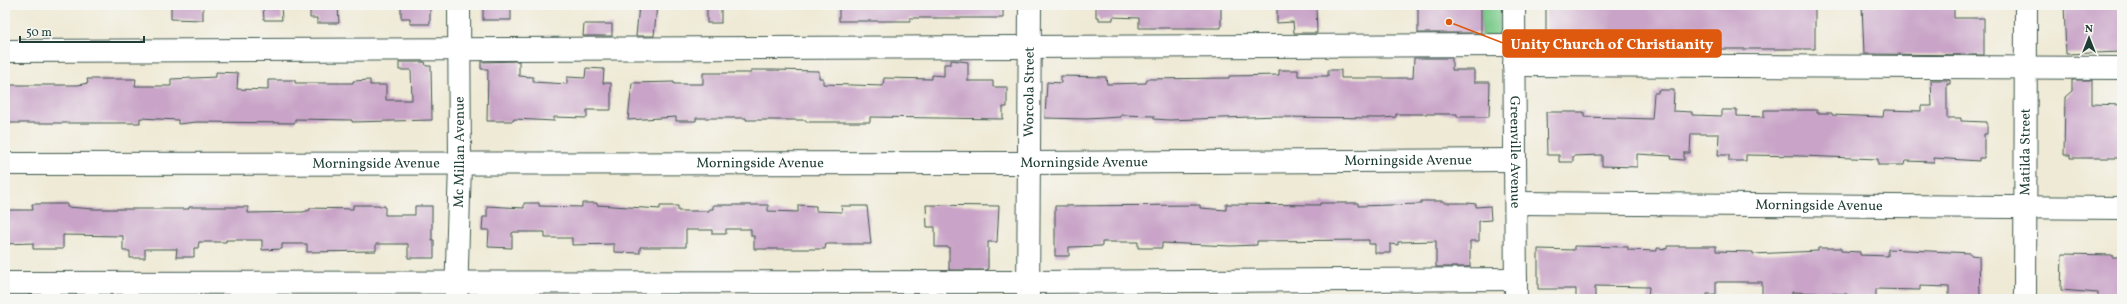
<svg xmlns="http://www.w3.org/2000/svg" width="2127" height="304" font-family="Vollkorn,serif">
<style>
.green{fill:#7aca8b;stroke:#4c8460}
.building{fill:#c9a4c8}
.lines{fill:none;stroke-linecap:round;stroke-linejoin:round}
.minor-casing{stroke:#3e574c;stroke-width:24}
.major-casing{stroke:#3e574c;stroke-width:24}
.minor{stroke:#fff;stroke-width:22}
.major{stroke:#fff;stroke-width:22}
.labels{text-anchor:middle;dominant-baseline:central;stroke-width:3.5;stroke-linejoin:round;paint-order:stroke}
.street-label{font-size:14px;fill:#1f3d34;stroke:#f6f6f2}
.leader{fill:none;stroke:#de580e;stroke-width:1.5}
.callout-dot{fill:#de580e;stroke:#f6f6f2;stroke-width:1.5}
.callout{fill:#de580e;stroke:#de580e;stroke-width:1.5}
.callout-label{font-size:15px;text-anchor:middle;font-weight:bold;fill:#fff}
</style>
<rect width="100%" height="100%" fill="#f6f6f2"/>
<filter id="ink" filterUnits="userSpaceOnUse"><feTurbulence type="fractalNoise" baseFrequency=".025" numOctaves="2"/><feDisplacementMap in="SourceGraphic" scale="8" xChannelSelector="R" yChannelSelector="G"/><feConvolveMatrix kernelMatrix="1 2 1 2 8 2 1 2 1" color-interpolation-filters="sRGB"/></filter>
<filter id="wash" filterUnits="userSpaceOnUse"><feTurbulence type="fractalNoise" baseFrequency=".012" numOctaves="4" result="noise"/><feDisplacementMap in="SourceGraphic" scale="16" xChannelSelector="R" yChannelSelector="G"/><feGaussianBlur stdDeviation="0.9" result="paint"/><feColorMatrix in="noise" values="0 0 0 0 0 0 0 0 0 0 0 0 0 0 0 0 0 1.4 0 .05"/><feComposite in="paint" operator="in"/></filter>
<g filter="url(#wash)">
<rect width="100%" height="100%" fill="#efead5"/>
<path class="green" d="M1481 5H1500V37L1481 39Z"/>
<g id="blocks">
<g class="building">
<path d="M171 5H203V20L171 19Z"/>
<path d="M263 5H281L282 20H264Z"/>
<path d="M310 5H338L339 23H317V18H310Z"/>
<path d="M401 5H430V24H410V18H401Z"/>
<rect x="483" y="5" width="28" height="15"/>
<path d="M639 5H657L654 36H636Z"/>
<rect x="707" y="5" width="14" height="18"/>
<path d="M839 5H1003V18H910V21H839Z"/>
<path d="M1096 5H1221V28H1139V18L1113 17V20H1099V17H1096Z"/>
<path d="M1277 5H1316L1317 33H1294L1293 22 1277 23Z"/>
<rect x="1418" y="5" width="63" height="28"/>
<path d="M1546 5H1815V49H1593V53H1546Z"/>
<path d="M1862 5H1954V18H1984V55L1864 54Z"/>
<path d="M2064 5H2122V52L2066 54Z"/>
<path d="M584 24H612V36H583Z"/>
<path d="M1414 58H1452V70H1474V82H1490L1489 117H1457V114H1396V117L1381 118 1277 117V116L1169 120 1154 119V116L1121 115V117L1087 119 1045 118 1047 82 1061 83V76L1106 77 1107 84 1146 83 1147 79 1229 78V76L1279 75V70H1298V76H1328V70H1341V78H1413Z"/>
<path d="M951 60 968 62V81H993V87H1007V107H1003V119L870 117V122H806V120H746V118H696V121H676V117L628 120 632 83 674 82V84H703V73H751V70H774L819 71V78H823V84L883 86 884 78 932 79V75L944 76V64H951Z"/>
<path d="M519 61V76L533 77V82L567 84V77L585 78 586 68 604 69 603 83H611V110H587V118L554 117V121L514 119 513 121H487L488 69H481V62Z"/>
<path d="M399 62H425L426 66H431L432 120 352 122V120L295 119V123L197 122 178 124V120L140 118V123H5V85H78L88 83 87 79H136L135 86H171V79L216 77V72L238 73 237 89 268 90V80H295V83H353V81L370 80V85H386V100H412L411 70H399Z"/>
<path d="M1931 80H1950V84H1947V118H1961V121L1987 122V134H1984V158H1979V161L1934 158V162L1905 161 1904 165H1878V159L1801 156 1746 155V161H1729V155H1718L1719 134H1691L1690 153H1684V160L1670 159 1671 156 1637 154V167L1602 166V155L1573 156V162H1559V155H1547L1546 112H1584V117L1652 119 1654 93H1658V90H1674L1673 111 1692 112V115L1722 116V110H1737V116L1764 117V110H1817V113H1832V115L1883 117 1884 110 1921 111V106H1932Z"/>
<path d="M2072 80H2092V104L2122 105V158H2070V155H2064L2065 97 2072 91Z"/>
<path d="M1421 201H1444V203H1468L1476 204V207L1490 206 1491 220 1479 221V241H1470V267H1436V241L1398 242V245L1390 244V253H1375V244H1369V240L1257 241V245L1231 246 1162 243V248H1138V242H1102V246L1069 247V256H1055V206L1200 205V208L1226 210V204L1320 205V203H1358V206L1421 204Z"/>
<path d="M524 203H539V206L582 207V203H597V205L660 209V206H678V211H709V209H713V205H768V211L798 212V205L816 206V211L842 212 841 206H867L871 244H826L825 249H754V236H751V229H726V234H712V230H686V247H640V253L614 252V244L572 245V238H545V232H514L512 233V248L488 247 489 230H482L483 217H487V206L524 208Z"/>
<path d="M32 204H67V207L94 209H189V207H248V213L303 212 310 210V208L353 209V205H379V206H385V215H415V206H432V240H434V258H408V244H376V251L307 252V244H282V249L262 250V240H226V242H199L198 248H194V257H176L177 249H145V258H130V251H123V236L63 235V249H33V243L5 244V210H33Z"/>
<path d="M926 205 999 206 997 242H988V270H949V247H935V227H927Z"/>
<path d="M1574 246 1628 247V250L1657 251V248L1667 249V246H1716V251L1753 252V254L1818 251V248H1841V251L1860 252V255L1888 256V249L1971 253V255L1979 256 1980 296 1965 295V299H1949V287L1920 286V290L1876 289V299L1847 298V294L1792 292V296H1762V282H1716V294H1707V299H1648L1649 287 1595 286V299H1576V289H1538V249L1574 250Z"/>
<path d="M2062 254 2112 255V257H2122V296H2118V299H2101L2098 298V293L2061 290Z"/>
<rect x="369" y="295" width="22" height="4"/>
</g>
</g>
</g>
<g filter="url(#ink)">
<use href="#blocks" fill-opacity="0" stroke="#3e574c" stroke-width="1"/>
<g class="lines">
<defs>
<g id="minor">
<path d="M5 51 1514 45"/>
<path d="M1514 65 2122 68"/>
<path id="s1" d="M5 164 1028 163 1515 160"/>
<path id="s2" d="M1516 203 2122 208"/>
<path d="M5 283 1028 282 1516 279"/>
<path id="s3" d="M456 299 460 164 459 5"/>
<path id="s4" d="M1028 299 1030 5"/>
<path id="s5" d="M2025 299 2026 5"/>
</g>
<g id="major">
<path id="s6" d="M1514 5 1516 299"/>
</g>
</defs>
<use href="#minor" class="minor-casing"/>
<use href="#major" class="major-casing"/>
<use href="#minor" class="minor"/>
<use href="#major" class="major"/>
</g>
</g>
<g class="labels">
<g class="street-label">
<text stroke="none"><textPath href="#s4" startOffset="207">Worcola Street</textPath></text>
<text stroke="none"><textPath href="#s3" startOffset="147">Mc Millan Avenue</textPath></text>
<text stroke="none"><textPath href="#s6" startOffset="147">Greenville Avenue</textPath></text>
<text stroke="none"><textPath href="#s5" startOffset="147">Matilda Street</textPath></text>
<text stroke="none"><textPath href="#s1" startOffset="1403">Morningside Avenue</textPath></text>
<text stroke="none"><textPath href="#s1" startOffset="1079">Morningside Avenue</textPath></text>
<text stroke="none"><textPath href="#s1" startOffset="371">Morningside Avenue</textPath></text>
<text stroke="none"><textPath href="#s1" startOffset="755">Morningside Avenue</textPath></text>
<text stroke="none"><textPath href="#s2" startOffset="303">Morningside Avenue</textPath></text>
</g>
</g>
<path class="leader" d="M1449 22L1503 43"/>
<circle class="callout-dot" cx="1449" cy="22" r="4"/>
<rect class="callout" x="1503" y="30" width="218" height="27" rx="4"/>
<g class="callout-label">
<text x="1612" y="49">Unity Church of Christianity</text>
</g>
<rect width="2127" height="304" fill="none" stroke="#f6f6f2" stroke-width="20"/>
<g transform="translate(2089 38)" stroke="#f6f6f2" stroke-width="3" paint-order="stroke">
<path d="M0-3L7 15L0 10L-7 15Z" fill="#1f3d34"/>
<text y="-6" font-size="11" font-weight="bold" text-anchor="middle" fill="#1f3d34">N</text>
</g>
<path d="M20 36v6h124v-6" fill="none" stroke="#1f3d34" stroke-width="2"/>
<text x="26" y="36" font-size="12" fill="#1f3d34" stroke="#f6f6f2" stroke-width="3" paint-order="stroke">50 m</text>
</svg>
